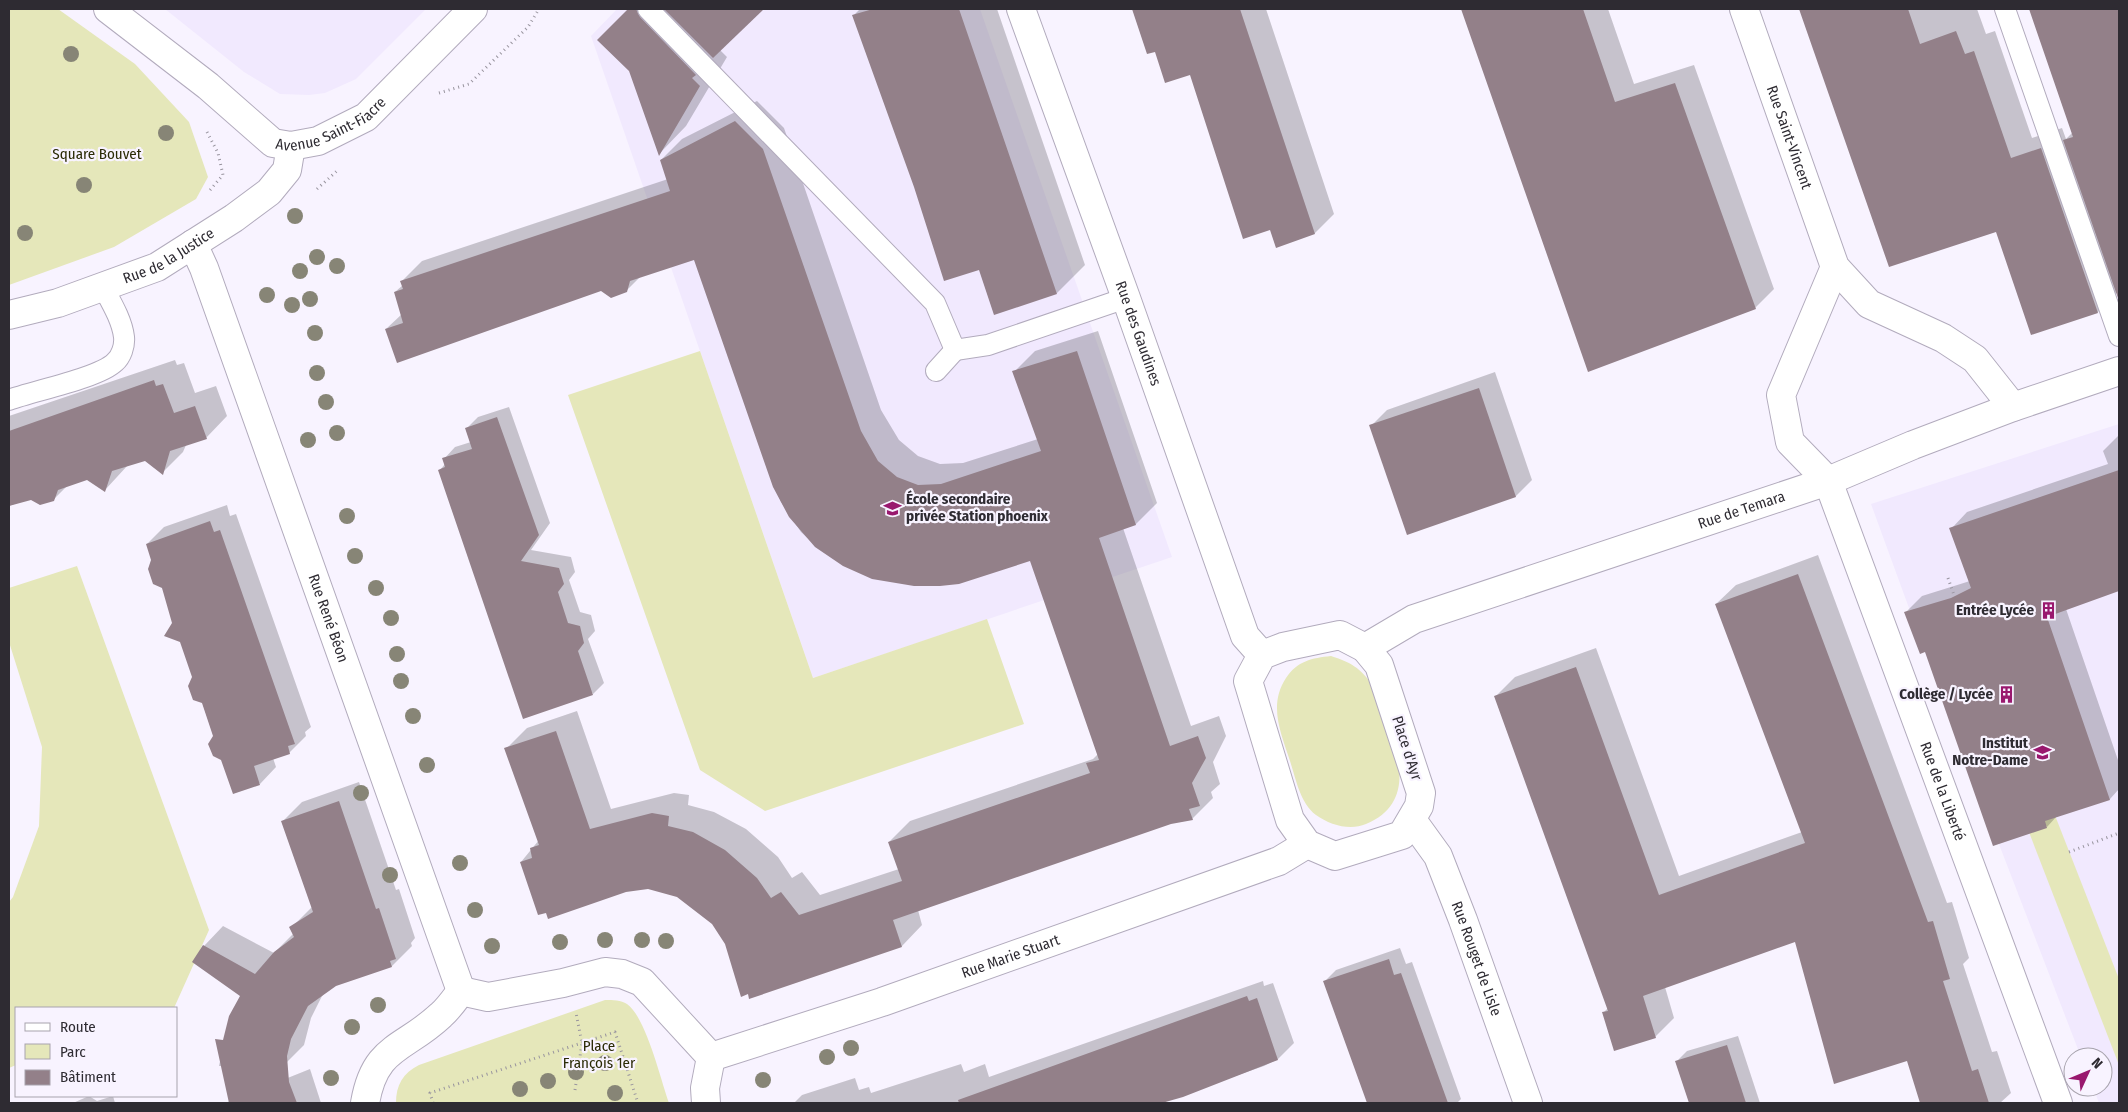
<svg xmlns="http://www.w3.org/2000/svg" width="2128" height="1112" font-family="'Fira Sans Condensed',sans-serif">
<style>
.built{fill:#f1e9fe}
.green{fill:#e5e7ba}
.shadow{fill:#0003}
.building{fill:#938089}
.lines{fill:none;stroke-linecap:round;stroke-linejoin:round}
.lane-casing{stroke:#b2abbd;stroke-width:22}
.street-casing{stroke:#b2abbd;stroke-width:30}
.path{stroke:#98949e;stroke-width:3;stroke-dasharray:1 4;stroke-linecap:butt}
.lane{stroke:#fff;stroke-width:20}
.street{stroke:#fff;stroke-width:28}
.tree{fill:#878576}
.labels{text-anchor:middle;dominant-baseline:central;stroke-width:4.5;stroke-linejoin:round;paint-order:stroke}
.street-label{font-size:15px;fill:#2e2b32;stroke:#f8f3ff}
.park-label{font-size:15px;fill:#2b2b06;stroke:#f8f3ff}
.poi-label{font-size:15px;font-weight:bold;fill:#2e2b32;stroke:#f8f3ff;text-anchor:end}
</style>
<rect width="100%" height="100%" fill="#f8f3ff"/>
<g class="built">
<path d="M165 9H426L356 79 325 93 309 95 280 94 244 72Z"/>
<path d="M617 9H980L1172 557 813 678 591 36Z"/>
<path d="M2119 424V1103H2099L2093 1087H2103V1057H2081L1928 660 1871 504Z"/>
</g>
<g class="green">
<path d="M9 9H58L135 64 189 122 208 177 196 199 114 247 9 285Z"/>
<path d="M700 351 813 678 987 619 1024 724 765 811 700 770 568 395Z"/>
<path d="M77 566 209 930 174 1008H16V1065L9 1068V902L13 897 39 826 42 747 9 642V588Z"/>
<path d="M1331 656C1350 662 1361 668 1372 685 1388 729 1428 798 1366 824 1350 831 1330 825 1316 815 1300 803 1296 779 1290 761 1281 733 1268 705 1286 678 1297 661 1312 658 1331 656Z"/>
<path d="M2004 685 2119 979V1065L1976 695Z"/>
<path d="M605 1000C613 1000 621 1000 627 1004 646 1017 661 1081 669 1103H396C396 1085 403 1073 419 1065Z"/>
</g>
<g class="shadow">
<path d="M629 9H762L720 50 727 57 686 126 659 154 630 70 599 40Z"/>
<path d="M860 9H997L1085 265 1057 293 980 269 915 186 854 15Z"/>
<path d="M1138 9H1266L1334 214 1315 233 1276 246 1271 229 1191 74 1156 50 1134 12Z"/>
<path d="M1463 9H1608L1634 84 1694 65 1774 289 1755 308 1589 370Z"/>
<path d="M1800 9H1977L1986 34 1995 31 2032 138 2062 128 2066 139 2073 132 2030 9H2119V297L2117 292 2098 312 2032 334 1997 231 1890 265Z"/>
<path d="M757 101 784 128 881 410 899 440 918 456 940 464 963 463 1038 439 1014 372 1035 351 1098 331 1157 503 1136 524 1123 528 1191 726 1219 716 1226 736 1213 762 1220 784 1211 792 1213 798 1192 819 1171 823 918 910 922 925 902 946 726 943 713 923 678 896 648 888 521 862 539 840 506 749 527 728 577 711 611 809 674 793 689 795 688 805 714 812 746 829 778 857 792 878 802 872 820 895 899 869 889 842 910 821 1093 759 1098 754 1031 559 816 546 801 532 781 502 695 258 641 276 626 291 602 290 386 329 402 314 395 292 403 285 401 282 422 261 668 179 661 160 682 139Z"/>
<path d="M175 360 177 365 184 363 195 393 216 386 227 416 206 438 186 445 183 452 162 473 145 459 128 465 105 490 87 479 68 485 53 500 31 498 9 506V416Z"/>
<path d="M1495 372 1532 480 1516 496 1408 533 1371 426 1387 410Z"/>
<path d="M509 407 550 523 531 550 571 557 575 572 569 580 580 612 591 615 595 631 588 639 604 683 593 694 440 470 445 464 444 459 455 447 471 442 466 429 478 417Z"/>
<path d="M2119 435V589L2066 609 2119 763V789L2110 799 2057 816 2047 827 1926 650 1906 612 1922 596 1970 581 1951 529 1967 512 2108 464 2103 451Z"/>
<path d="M227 505 230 516 236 514 311 727 305 732 306 736 289 753 273 758 276 767 260 784 214 736 147 544 164 527Z"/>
<path d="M1818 555 1947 903 1952 902 1969 958 1963 964 1992 1052 1997 1051 2011 1093 2000 1103H1922L1908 1060 1796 940 1665 987 1674 1018 1655 1037 1603 1013 1608 1008 1495 697 1515 677 1596 648 1679 876 1802 832 1716 604 1736 585Z"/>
<path d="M359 782 396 890 399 889 415 938 411 943 412 946 392 966 335 985 323 994 311 1018 304 1045 284 1065 219 1066 230 1016 241 995 204 946 223 926 274 953 294 933 291 928 312 907 282 822 302 802Z"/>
<path d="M1400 948 1406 964 1412 962 1461 1099 1457 1103H1368L1325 981 1336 970Z"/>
<path d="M1263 981 1264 986 1273 983 1294 1043 1278 1059 1264 1066 1158 1103H794L802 1095 855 1078 859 1090 869 1087 871 1093 961 1064 964 1072 985 1064 989 1077Z"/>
<path d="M1738 1036 1760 1103H1691L1677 1061 1687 1051Z"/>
<path d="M310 1069 321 1103H225Z"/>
<path d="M89 1096 97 1101 113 1096 115 1103H73Z"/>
</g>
<g class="building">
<path d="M628 9H636L640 17 696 75 692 78 700 86 659 156 629 71 597 40Z"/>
<path d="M664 9H764L713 58Z"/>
<path d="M873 9H959L1057 294 994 315 979 270 944 281 914 187 852 15Z"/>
<path d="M1132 9H1240L1315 234 1276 248 1270 230 1243 239 1190 75 1165 83 1155 52 1147 54Z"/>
<path d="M1461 9H1583L1615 102 1675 83 1756 309 1588 372Z"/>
<path d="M1799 9H1908L1920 44 1956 31 1965 54 1974 51 2011 158 2041 148 2098 313 2031 335 1996 232 1889 267Z"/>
<path d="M2029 9H2119V301L2063 140 2073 137Z"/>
<path d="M735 121 763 149 861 431 878 461 897 477 918 485 941 484 1041 451 1012 371 1077 351 1136 525 1099 538 1170 746 1198 736 1206 758 1192 783 1200 806 1189 809 1193 820 1171 824 893 920 902 947 749 999 748 994 741 997 725 944 712 924 677 897 648 889 626 892 548 919 546 913 538 915 520 862 532 858 530 848 539 845 504 748 556 731 590 829 652 813 669 816 668 826 693 832 725 850 757 878 771 898 781 892 799 915 902 881 888 842 1090 773 1086 763 1099 760 1030 561 959 584 940 586H914L872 579 843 566 815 547 789 517 773 487 694 260 630 281 627 292 611 298 601 291 397 363 385 329 403 323 394 292 403 289 400 281 670 191 660 160Z"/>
<path d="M154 380 156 386 163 384 174 413 195 406 207 439 170 451 163 475 145 461 112 471 105 492 87 480 58 490 54 501 40 505 31 500 9 506V431Z"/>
<path d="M1479 388 1516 497 1407 535 1369 425Z"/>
<path d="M497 417 539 535 521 561 559 568 564 584 558 592 568 623 580 626 584 643 578 651 593 695 523 719 438 470 445 467 442 458 472 449 465 428Z"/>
<path d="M2119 470V591L2047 617 2110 800 2045 821 2047 828 1993 846 1925 652 1920 654 1904 612 1951 598 1971 588 1949 528Z"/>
<path d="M210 521 214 532 220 530 295 744 288 746 290 754 254 766 260 785 233 794 221 760 213 756 208 744 213 736 202 703 193 700 188 686 192 677 180 642 164 636 172 623 162 588 153 584 148 569 151 560 146 544Z"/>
<path d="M1798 574 1928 922 1933 921 1950 979 1943 981 1972 1071 1978 1069 1989 1103H1920L1907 1061 1834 1084 1795 942 1643 996 1656 1038 1614 1051 1602 1012 1608 1011 1494 696 1576 667 1659 895 1805 843 1715 604Z"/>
<path d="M339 801 376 909 379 908 396 959 390 961 392 967 336 986 308 1006 291 1039 287 1056 289 1082 297 1103H229L215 1039 223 1040 229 1016 240 996 192 962 203 945 255 974 274 952 294 937 289 927 313 912 281 821Z"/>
<path d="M1389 959 1394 975 1401 973 1448 1103H1367L1323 981Z"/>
<path d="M1247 996 1249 1001 1257 998 1278 1060 1183 1097 1162 1103H959L958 1100Z"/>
<path d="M1727 1045 1746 1103H1689L1675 1061Z"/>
</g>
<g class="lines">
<defs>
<g id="lane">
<path d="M648 9 935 303 955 350 988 345 1126 298"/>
<path d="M2005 9 2119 336"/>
<path d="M936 371 955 350"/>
<path d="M9 400C33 391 99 378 115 362 121 357 125 346 124 337 122 320 111 302 103 287"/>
</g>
<g id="street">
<path id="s1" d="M108 9 208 86 273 143 291 146 318 141 366 117 473 9"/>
<path id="s2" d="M1021 9 1126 298 1245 636 1262 655"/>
<path id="s3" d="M1744 9 1835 267 1869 304 1943 338 1975 359 2013 407"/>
<path id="s4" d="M193 244 204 268 461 991"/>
<path id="s5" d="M1835 267 1781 395 1790 442 1828 481 2058 1103"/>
<path id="s6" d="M9 315 58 303 157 267 234 218 269 192 287 170 291 146"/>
<path d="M1340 635 1365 648 1379 665 1421 793 1419 806 1402 835 1335 856 1307 844 1290 820 1248 681 1262 655 1283 647Z"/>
<path id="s7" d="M1365 648 1414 619 1828 481 1913 445 2013 407 2119 371"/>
<path id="s8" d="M1412 820 1438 856 1463 920 1528 1103"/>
<path id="s9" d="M711 1057 882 1002 1279 861 1307 844"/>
<path d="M365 1103C375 1045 404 1050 441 1015 449 1008 455 999 461 991L488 997 563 983 605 972 622 974 642 982 711 1057 705 1088 706 1103"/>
</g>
</defs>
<use href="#lane" class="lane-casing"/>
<use href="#street" class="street-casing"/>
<g class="path">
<path d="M439 93 469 84 528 27 539 9"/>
<path d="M207 132 218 153 223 175 210 190 211 192"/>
<path d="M317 189 338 170"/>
<path d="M1948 578 1954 595"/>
<path d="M2069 852 2119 833"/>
<path d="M2118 975H2119"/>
<path d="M575 1090 582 1043 576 1013"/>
<path d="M433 1103 430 1093 615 1032 638 1103"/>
</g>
<use href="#lane" class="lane"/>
<use href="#street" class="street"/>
</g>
<g class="tree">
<circle cx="71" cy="54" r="8"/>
<circle cx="166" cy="133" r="8"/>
<circle cx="84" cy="185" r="8"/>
<circle cx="295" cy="216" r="8"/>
<circle cx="25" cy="233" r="8"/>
<circle cx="317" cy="257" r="8"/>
<circle cx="337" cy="266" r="8"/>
<circle cx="300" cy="271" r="8"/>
<circle cx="267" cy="295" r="8"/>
<circle cx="310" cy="299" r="8"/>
<circle cx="292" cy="305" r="8"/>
<circle cx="315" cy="333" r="8"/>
<circle cx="317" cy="373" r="8"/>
<circle cx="326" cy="402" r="8"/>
<circle cx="337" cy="433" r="8"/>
<circle cx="308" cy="440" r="8"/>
<circle cx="347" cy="516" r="8"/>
<circle cx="355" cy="556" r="8"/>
<circle cx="376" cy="588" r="8"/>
<circle cx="391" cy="618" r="8"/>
<circle cx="397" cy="654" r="8"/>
<circle cx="401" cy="681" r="8"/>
<circle cx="413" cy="716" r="8"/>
<circle cx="427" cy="765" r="8"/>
<circle cx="361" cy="793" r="8"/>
<circle cx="460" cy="863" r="8"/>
<circle cx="390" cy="875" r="8"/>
<circle cx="475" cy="910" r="8"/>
<circle cx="605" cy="940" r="8"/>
<circle cx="642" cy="940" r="8"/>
<circle cx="666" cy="941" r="8"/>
<circle cx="560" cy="942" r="8"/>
<circle cx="492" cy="946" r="8"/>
<circle cx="378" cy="1005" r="8"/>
<circle cx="352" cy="1027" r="8"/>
<circle cx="851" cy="1048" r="8"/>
<circle cx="827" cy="1057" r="8"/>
<circle cx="605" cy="1063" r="8"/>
<circle cx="576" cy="1072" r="8"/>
<circle cx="331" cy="1078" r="8"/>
<circle cx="763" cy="1080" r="8"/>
<circle cx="548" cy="1081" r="8"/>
<circle cx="520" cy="1089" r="8"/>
<circle cx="615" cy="1093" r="8"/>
</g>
<defs>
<symbol id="school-bare" viewBox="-9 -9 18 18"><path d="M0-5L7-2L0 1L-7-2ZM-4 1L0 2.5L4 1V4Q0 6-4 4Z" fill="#99186e" stroke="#f8f3ff" stroke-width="2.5" paint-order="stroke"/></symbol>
<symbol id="building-bare" viewBox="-9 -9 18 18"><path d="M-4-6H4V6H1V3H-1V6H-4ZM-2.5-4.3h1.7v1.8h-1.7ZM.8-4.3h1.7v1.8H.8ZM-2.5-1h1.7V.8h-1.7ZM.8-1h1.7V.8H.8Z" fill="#99186e" stroke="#f8f3ff" stroke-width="2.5" paint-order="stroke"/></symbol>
</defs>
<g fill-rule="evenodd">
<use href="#school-bare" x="880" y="496" width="25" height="25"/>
<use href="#building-bare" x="2036" y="598" width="25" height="25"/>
<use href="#building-bare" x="1994" y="682" width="25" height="25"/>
<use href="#school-bare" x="2030" y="740" width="25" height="25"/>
</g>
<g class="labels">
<g class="street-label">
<text stroke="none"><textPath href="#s1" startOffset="276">Avenue Saint-Fiacre</textPath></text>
<text stroke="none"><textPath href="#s3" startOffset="136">Rue Saint-Vincent</textPath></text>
<text stroke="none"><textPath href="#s6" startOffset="171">Rue de la Justice</textPath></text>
<text stroke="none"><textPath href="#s2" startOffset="345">Rue des Gaudines</textPath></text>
<text stroke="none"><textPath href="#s7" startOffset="402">Rue de Temara</textPath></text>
<text stroke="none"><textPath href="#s4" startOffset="398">Rue René Béon</textPath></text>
<text transform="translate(1407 748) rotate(72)">Place d'Ayr</text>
<text stroke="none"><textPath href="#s5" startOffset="572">Rue de la Liberté</textPath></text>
<text stroke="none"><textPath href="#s9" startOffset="316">Rue Marie Stuart</textPath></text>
<text stroke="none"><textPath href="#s8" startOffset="154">Rue Rouget de Lisle</textPath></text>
</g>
<g class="park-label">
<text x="97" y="154">Square Bouvet</text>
<text x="599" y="1046">Place<tspan x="599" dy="17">François 1er</tspan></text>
</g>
<g class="poi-label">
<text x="906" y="499" text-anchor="start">École secondaire<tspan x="906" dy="17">privée Station phoenix</tspan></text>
<text x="2034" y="610">Entrée Lycée</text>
<text x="1993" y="694">Collège / Lycée</text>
<text x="2028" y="743">Institut<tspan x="2028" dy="17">Notre-Dame</tspan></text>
</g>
</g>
<rect width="2128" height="1112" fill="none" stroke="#2e2b32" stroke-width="20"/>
<rect x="15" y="1007" width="162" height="90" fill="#f8f3ff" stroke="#a7a3ad"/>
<rect x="25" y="1023" width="25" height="8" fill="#ffffff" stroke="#a7a3ad"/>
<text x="60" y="1032" font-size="15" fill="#2e2b32">Route</text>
<rect x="25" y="1044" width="25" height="15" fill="#e5e7ba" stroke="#a7a3ad"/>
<text x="60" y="1057" font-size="15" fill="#2e2b32">Parc</text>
<rect x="25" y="1070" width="25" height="15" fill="#938089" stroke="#a7a3ad"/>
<text x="60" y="1082" font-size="15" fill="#2e2b32">Bâtiment</text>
<g transform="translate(2088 1072) rotate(46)"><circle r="24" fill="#f8f3ff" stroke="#a7a3ad"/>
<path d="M0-4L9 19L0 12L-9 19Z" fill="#99186e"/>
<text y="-8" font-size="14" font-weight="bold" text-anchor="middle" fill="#2e2b32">N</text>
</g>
</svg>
